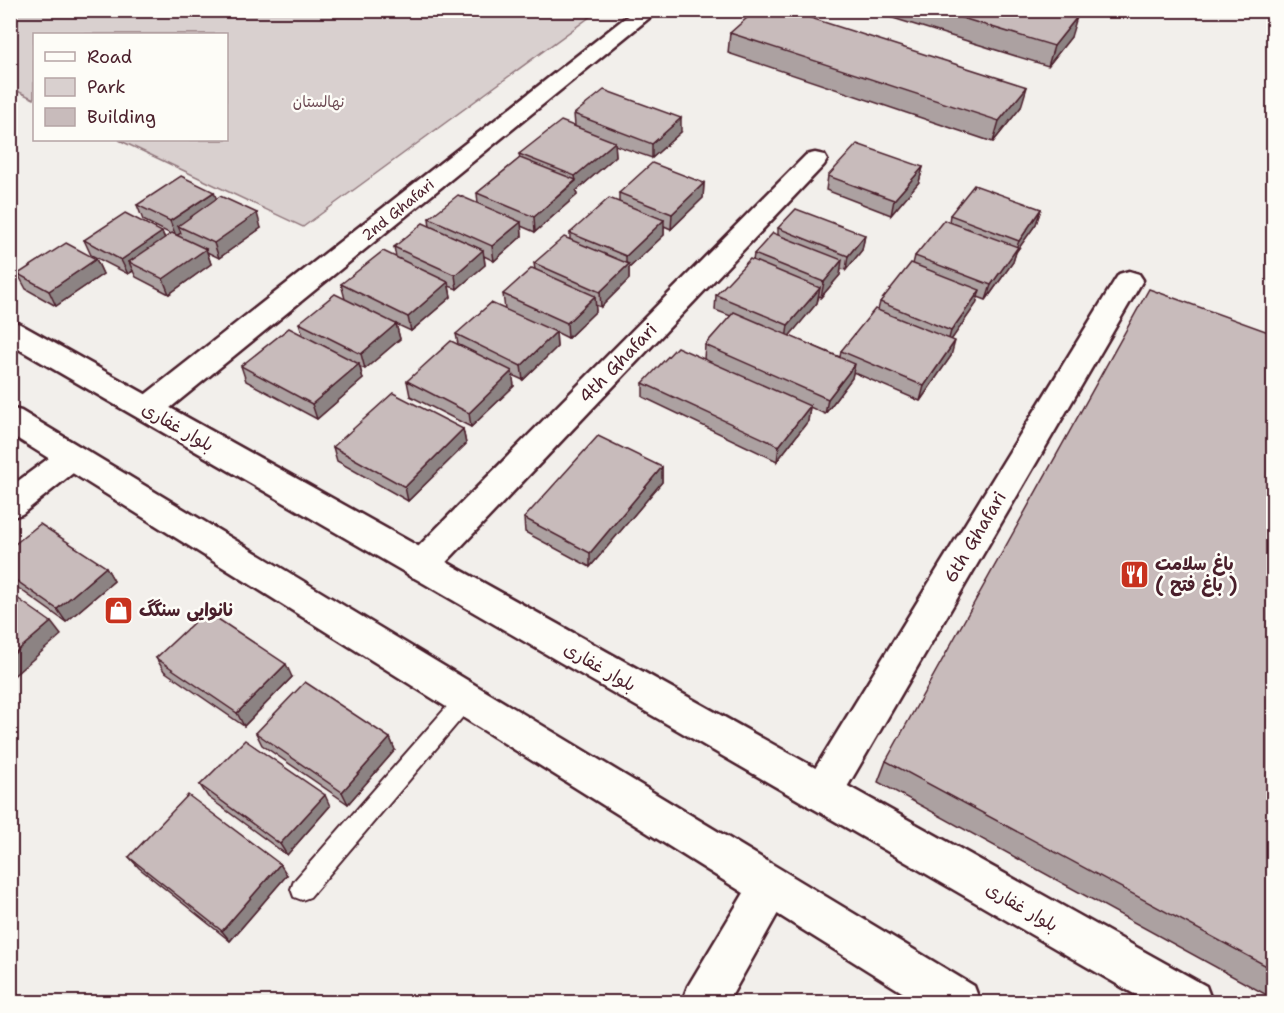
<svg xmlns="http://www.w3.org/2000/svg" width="1284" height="1013" font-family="'Shantell Sans','Playpen Sans Arabic',sans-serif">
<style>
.green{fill:#d9d0cf;stroke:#92787d;stroke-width:1.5}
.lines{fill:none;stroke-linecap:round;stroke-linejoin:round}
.service-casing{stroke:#4a1f2b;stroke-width:4}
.minor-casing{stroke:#4a1f2b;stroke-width:5}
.primary-casing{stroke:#4a1f2b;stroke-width:5}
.service{fill:#fdfcf7;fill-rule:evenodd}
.minor{fill:#fdfcf7;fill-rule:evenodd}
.primary{fill:#fdfcf7;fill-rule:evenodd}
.wall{fill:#aca1a1;stroke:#4a1f2b;stroke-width:1.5}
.shaded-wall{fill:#8c8383;stroke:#4a1f2b;stroke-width:1.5}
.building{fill:#c8bbbb;stroke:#4a1f2b;stroke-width:1.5}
.labels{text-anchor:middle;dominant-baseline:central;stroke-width:5;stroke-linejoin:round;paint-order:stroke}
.far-park-label{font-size:15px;fill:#6e4b54;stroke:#fdfcf7}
.far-street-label{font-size:15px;fill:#4a1f2b;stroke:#fdfcf7}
.street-label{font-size:18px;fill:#4a1f2b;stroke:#fdfcf7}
.poi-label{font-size:18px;font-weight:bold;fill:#4a1f2b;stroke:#fdfcf7;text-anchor:start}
</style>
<rect width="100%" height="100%" fill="#f2efeb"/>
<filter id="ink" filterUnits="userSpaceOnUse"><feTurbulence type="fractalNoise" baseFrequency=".0167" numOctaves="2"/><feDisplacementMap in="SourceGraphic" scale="12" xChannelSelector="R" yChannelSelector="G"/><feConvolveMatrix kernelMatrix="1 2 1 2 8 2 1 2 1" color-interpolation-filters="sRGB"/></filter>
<g filter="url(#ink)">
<path class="green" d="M10 11 11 10 598 11 303 227 119 140H226V34H34V99L11 88Z"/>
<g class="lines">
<defs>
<path id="service" d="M465 691 472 694 475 700 472 706 310 897 302 900 294 897 291 889 294 881 458 694Z"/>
<g id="minor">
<path d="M635 10H659L159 417 148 420 137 417 133 409 137 401Z"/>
<path d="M815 153 824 155 827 160 824 165 433 576 421 580 409 576 404 566 409 556 806 155Z"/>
<path d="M1129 271 1139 274 1143 280 836 806 822 812 808 806 802 793 808 780 1115 280 1119 274Z"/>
<path d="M72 445 83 449 88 457 83 465 22 514 10 518V487L61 449Z"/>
<path d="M771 867 786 873 792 888 728 1002H682L688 986 756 873Z"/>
</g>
<g id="primary">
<path d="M10 321 20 324 1206 986 1212 1002H1148L10 344Z"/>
<path d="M10 408 21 411 974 986 980 1002H918L10 434Z"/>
</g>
</defs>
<use href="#service" class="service-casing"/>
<use href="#minor" class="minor-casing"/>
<use href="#primary" class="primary-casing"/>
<use href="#service" class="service"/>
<use href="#minor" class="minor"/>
<use href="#primary" class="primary"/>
</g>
<g class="wall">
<path d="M867 10H1056L1071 37 1048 66Z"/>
<path d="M730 33 1021 107 993 142 728 53Z"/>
<path d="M574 114 681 132 652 158 615 145 616 156 576 191 577 195 535 232 521 226 522 236 494 261 484 256 485 265 457 289 449 286 451 297 411 331 396 324 400 339 365 369 360 367 363 379 317 419 246 381 241 366 303 335 299 323 345 299 341 284 396 257 394 247 430 227 429 218 478 204 477 193 520 158 519 154 575 126Z"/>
<path d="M923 167 919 182 891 215 826 190 828 176Z"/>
<path d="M704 183 703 198 671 229 664 226V235L629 268V279L601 307 595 305 596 311 568 338 556 332 557 347 523 380 512 375 514 386 471 427 410 396 407 381 458 344 456 334 505 309 503 294 535 270 534 263 570 240V233L619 202V193Z"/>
<path d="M217 199 261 228 219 258 207 252 211 264 169 294 136 277 133 271 128 274 91 255 84 240 162 232 165 238 171 234 143 220 137 205Z"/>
<path d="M1041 209 1036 224 1016 252 1013 262 986 300 978 297 976 304 951 340V356L920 401 853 372 852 378 825 414 810 407 808 421 777 461 643 397V383L704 359 705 345 731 316 715 310 716 295 753 261 754 254 778 235V228L865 235 862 250 846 270 841 269 840 275 821 297 819 296 817 303 789 336 840 357 841 351 878 310 880 302 913 264 915 256 949 222 950 215Z"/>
<path d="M96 259 103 274 56 306 26 289 18 274Z"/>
<path d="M1274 334V999L878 782 886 761Z"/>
<path d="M463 429 466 444 408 501 337 461 333 447Z"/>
<path d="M662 467V482L590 567 525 532 524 518Z"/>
<path d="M10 548 106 567 114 581 66 622 10 582Z"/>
<path d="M156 658 292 677 244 726 164 671Z"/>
<path d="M256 733 390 738 395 750 348 804 262 745Z"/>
<path d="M200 785 330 806 287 855 208 797Z"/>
<path d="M129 857 287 875 230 941 139 868Z"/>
</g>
<g class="shaded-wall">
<path d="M1077 17 1071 37 1048 66 1054 46Z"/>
<path d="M1027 87 1021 107 993 142 999 121Z"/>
<path d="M681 118V132L652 158V144Z"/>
<path d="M615 142 616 156 576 191 577 195 535 232 534 217 576 181 575 176Z"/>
<path d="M923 167 919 182 891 215 894 200Z"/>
<path d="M704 183 703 198 671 229 672 214Z"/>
<path d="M214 192 219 206 178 226 181 233 176 236 170 221Z"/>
<path d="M1041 209 1036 224 1016 252 1013 262 986 300 991 285 1015 251 1019 241Z"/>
<path d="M257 213 261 228 219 258 214 243Z"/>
<path d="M664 220V235L629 268V279L601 307 600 292 626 267V256Z"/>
<path d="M521 222 522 236 494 261 492 246Z"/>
<path d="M162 232 168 246 129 262 133 271 128 274 121 260Z"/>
<path d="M865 235 862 250 846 270 848 256Z"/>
<path d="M206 249 211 264 169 294 163 279Z"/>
<path d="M483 250 485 265 457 289 455 275Z"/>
<path d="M96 259 103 274 56 306 49 291Z"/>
<path d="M842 260 840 275 821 297 824 282Z"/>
<path d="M448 282 451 297 411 331 408 317Z"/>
<path d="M820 288 817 303 786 340 788 325Z"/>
<path d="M980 290 976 304 947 346 951 331Z"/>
<path d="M595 296 596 311 568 338 567 323Z"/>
<path d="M396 324 400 339 365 369 361 354Z"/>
<path d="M556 332 557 347 523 380 521 366Z"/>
<path d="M955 341 951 356 920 401 924 386Z"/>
<path d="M359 364 363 379 317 419 312 404Z"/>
<path d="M855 364 852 378 825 414 828 399Z"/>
<path d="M512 371 514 386 471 427 469 413Z"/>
<path d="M810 406 808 421 777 461 779 446Z"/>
<path d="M463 429 466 444 408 501 405 487Z"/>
<path d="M662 467V482L590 567V553Z"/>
<path d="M106 567 114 581 66 622 57 609Z"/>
<path d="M51 622 61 635 10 679V657Z"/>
<path d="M286 664 292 677 244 726 237 713Z"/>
<path d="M390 738 395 750 348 804 342 792Z"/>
<path d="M325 795 330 806 287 855 280 844Z"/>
<path d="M280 864 287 875 230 941 222 931Z"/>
</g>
<g class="building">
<path d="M756 10H786L1027 87 999 121 730 33Z"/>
<path d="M936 10H1056L1077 17 1054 46Z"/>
<path d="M604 90 681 118 652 144 574 114Z"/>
<path d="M561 121 615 142 575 176 519 154Z"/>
<path d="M857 144 923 167 894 200 828 176Z"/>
<path d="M520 158 576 180 534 217 477 193Z"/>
<path d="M652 163 704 183 672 214 619 193Z"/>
<path d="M181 176 214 192 170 221 137 205Z"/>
<path d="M974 185 1041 209 1019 241 950 215Z"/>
<path d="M458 195 521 222 492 246 429 218Z"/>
<path d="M220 196 257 213 214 243 178 226Z"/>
<path d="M609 198 664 220 626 256 570 233Z"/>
<path d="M796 209 865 235 848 256 778 228Z"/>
<path d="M125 213 162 232 121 260 84 240Z"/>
<path d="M944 220 1018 247 991 285 915 256Z"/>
<path d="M423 223 483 250 455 275 394 247Z"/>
<path d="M172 233 206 249 163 279 129 262Z"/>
<path d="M773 233 842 260 824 282 754 254Z"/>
<path d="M564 237 629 264 600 292 534 263Z"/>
<path d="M66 243 96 259 49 291 18 274Z"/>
<path d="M383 251 448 282 408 317 341 284Z"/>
<path d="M750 259 820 288 788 325 716 295Z"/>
<path d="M911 263 980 290 951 331 880 302Z"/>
<path d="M532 268 595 296 567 323 503 294Z"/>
<path d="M1149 289 1274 334V970L886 761Z"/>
<path d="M335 294 396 324 361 354 299 323Z"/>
<path d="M491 303 556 332 521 366 456 334Z"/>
<path d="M875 309 955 341 924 386 841 351Z"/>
<path d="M734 312 855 364 828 399 705 345Z"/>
<path d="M289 328 359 364 312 404 241 366Z"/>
<path d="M451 341 512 371 469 413 407 381Z"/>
<path d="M677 347 810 406 779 446 643 383Z"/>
<path d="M393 393 463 429 405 487 333 447Z"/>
<path d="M598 436 662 467 590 553 524 518Z"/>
<path d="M40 524 106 567 57 609 10 576V548Z"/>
<path d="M10 593 51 622 10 657Z"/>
<path d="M206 611 286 664 237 713 156 658Z"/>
<path d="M305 682 390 738 342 792 256 733Z"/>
<path d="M245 740 325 795 280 844 200 785Z"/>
<path d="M188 795 280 864 222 931 129 857Z"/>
</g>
</g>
<defs>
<symbol id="restaurant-square" viewBox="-11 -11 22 22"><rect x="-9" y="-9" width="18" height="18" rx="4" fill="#c8321e" stroke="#fdfcf7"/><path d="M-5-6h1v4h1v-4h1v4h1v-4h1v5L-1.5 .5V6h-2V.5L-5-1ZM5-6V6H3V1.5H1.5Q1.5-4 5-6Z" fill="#fff"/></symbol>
<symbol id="shop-square" viewBox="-11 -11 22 22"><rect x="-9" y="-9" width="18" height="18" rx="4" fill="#c8321e" stroke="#fdfcf7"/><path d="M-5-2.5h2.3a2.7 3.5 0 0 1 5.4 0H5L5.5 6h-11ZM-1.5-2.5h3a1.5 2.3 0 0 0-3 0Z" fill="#fff"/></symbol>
</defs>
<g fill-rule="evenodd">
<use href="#restaurant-square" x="1118" y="558" width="33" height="33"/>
<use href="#shop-square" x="102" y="594" width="33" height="33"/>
</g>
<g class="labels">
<g class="far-park-label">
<text x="319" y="102">نهالستان</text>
</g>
<g class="far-street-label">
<text transform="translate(398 210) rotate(-39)">2nd Ghafari</text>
</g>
<g class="street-label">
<text transform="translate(618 363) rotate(-46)">4th Ghafari</text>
<text transform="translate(178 427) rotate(30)">بلوار غفاری</text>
<text transform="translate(975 537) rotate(-59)">6th Ghafari</text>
<text transform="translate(600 667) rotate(30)">بلوار غفاری</text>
<text transform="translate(1022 907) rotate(30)">بلوار غفاری</text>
</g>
<g class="poi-label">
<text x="1155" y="564">باغ سلامت<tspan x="1155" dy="21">( باغ فتح )</tspan></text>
<text x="139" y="610">نانوایی سنگگ</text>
</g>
</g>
<rect width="1284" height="1013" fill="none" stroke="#fdfcf7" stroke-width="36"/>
<rect x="18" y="18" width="1248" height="977" fill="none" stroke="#4a1f2b" stroke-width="2" filter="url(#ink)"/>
<rect x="33" y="33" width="195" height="108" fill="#fdfcf7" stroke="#b5a4a5" stroke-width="1.5"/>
<rect x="45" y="52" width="30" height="9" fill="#fdfcf7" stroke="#b5a4a5" stroke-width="1.5"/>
<text x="87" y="63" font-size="18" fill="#4a1f2b">Road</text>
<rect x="45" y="78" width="30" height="18" fill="#d9d0cf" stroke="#b5a4a5" stroke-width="1.5"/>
<text x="87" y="93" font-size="18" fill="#4a1f2b">Park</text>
<rect x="45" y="108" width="30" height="18" fill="#c8bbbb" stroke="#b5a4a5" stroke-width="1.5"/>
<text x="87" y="123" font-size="18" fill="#4a1f2b">Building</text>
</svg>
